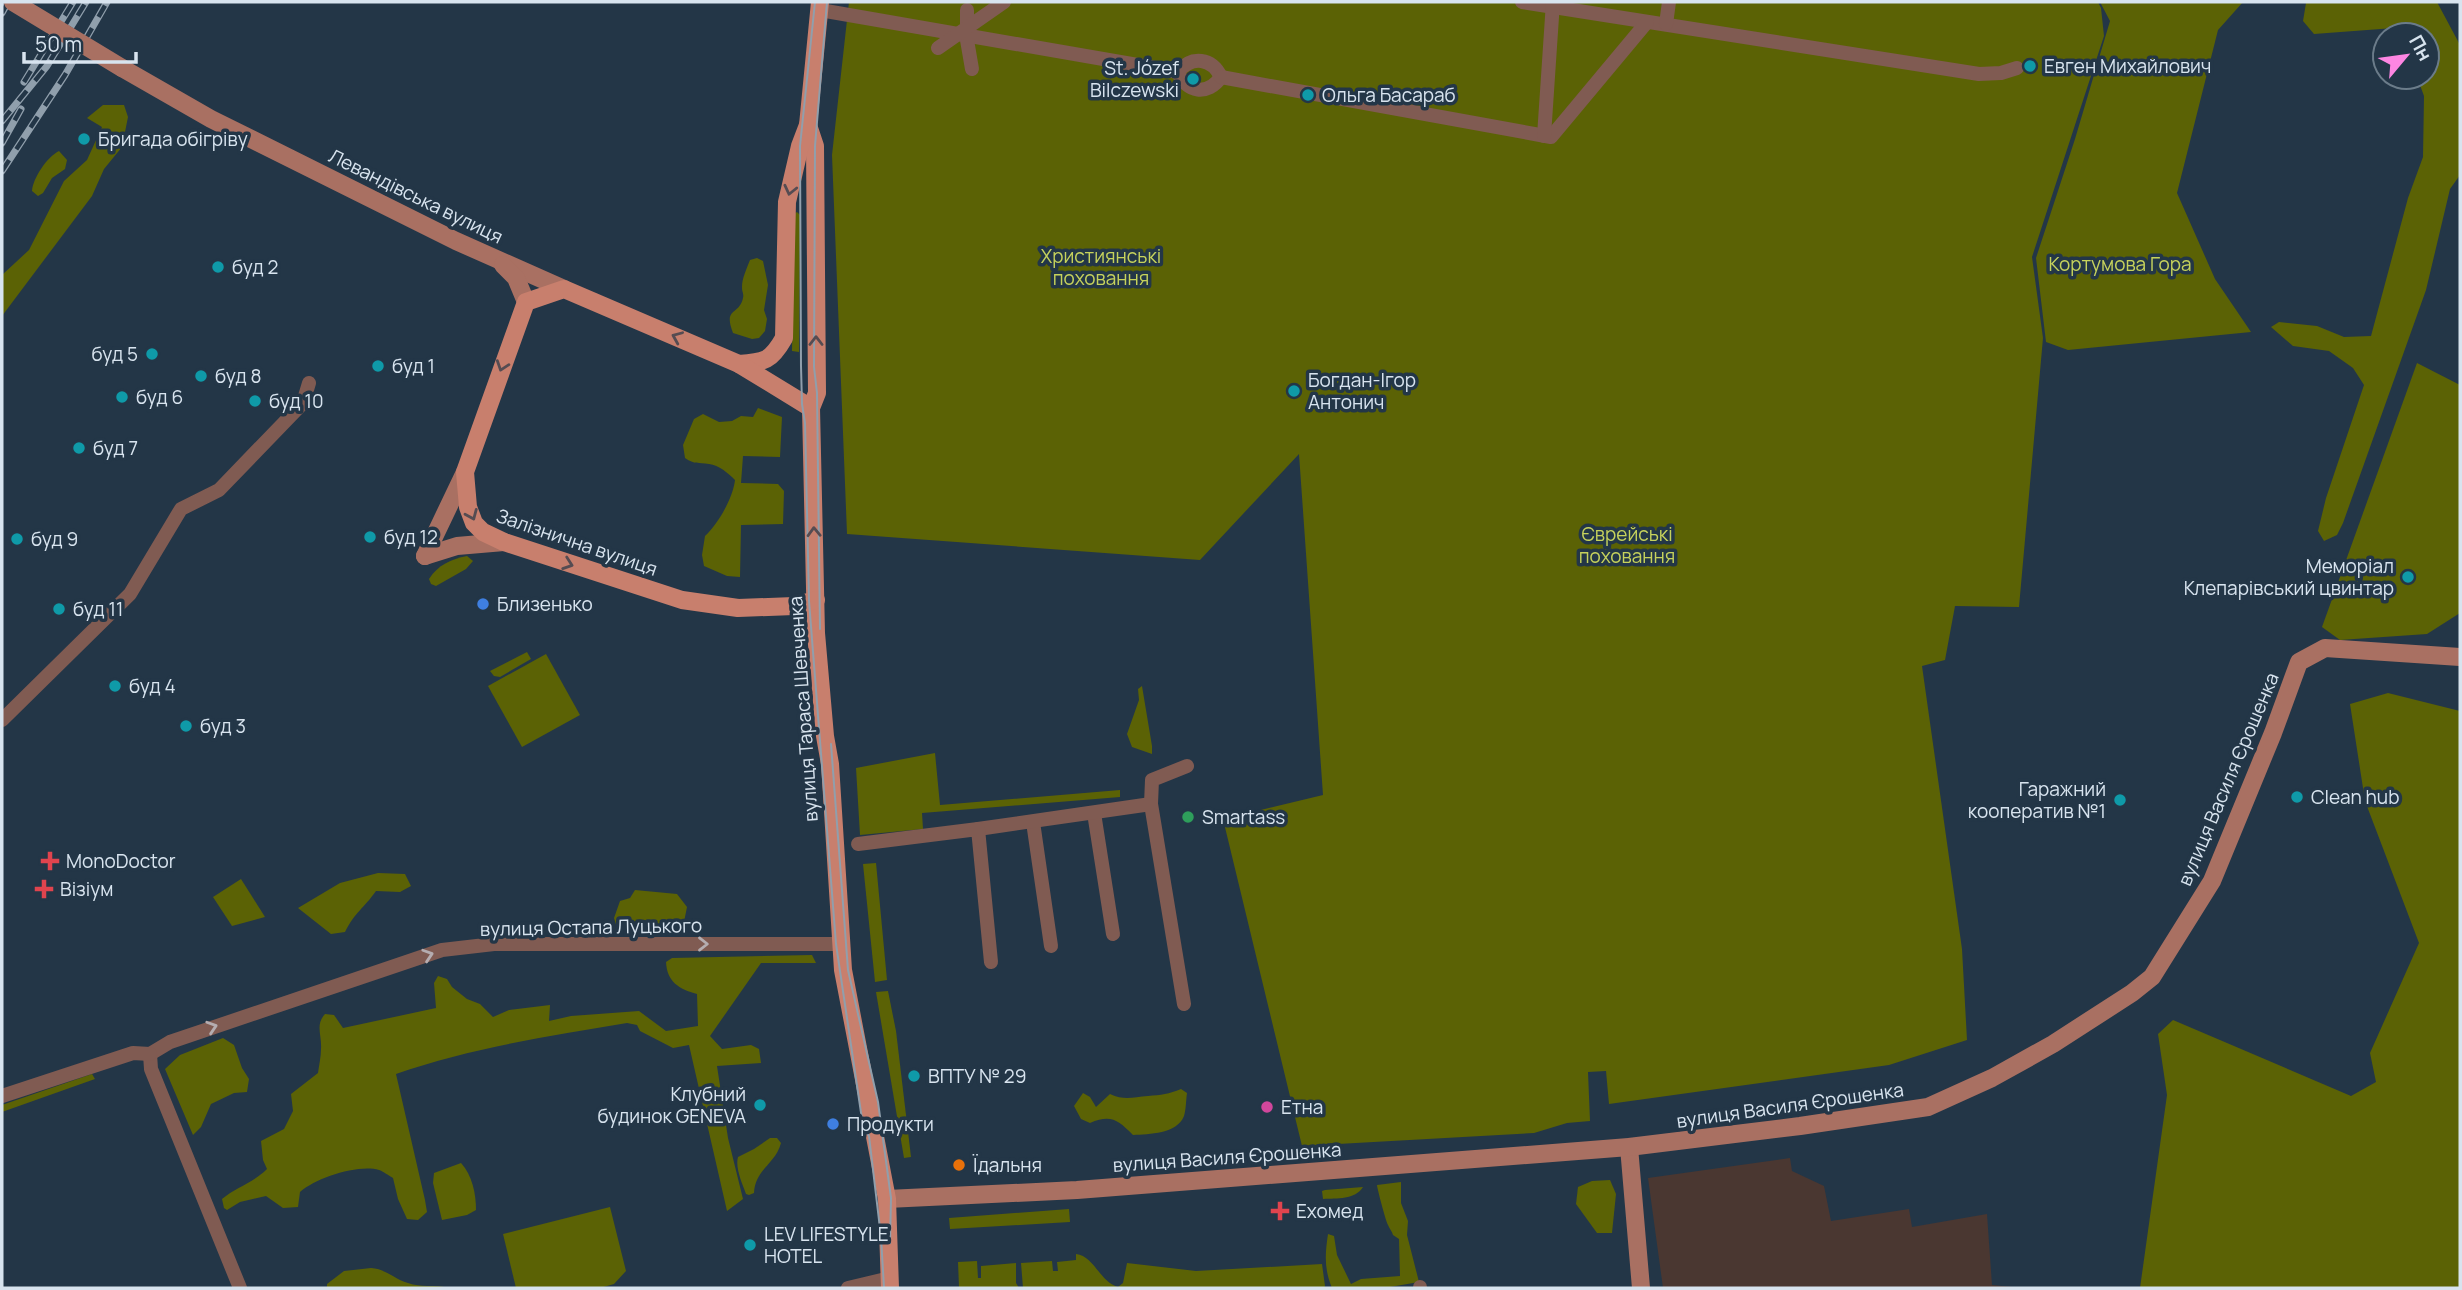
<svg xmlns="http://www.w3.org/2000/svg" width="2462" height="1290" font-family="Manrope,sans-serif">
<style>
.commercial{fill:#4a3731}
.green{fill:#5b6205}
.lines{fill:none;stroke-linecap:round;stroke-linejoin:round}
.street{stroke:#805b52;stroke-width:14}
.secondary{stroke:#a97062;stroke-width:18}
.primary{stroke:#c87f6d;stroke-width:18}
.tram{stroke:#909fac;stroke-width:2}
.rail-casing{stroke:#909fac;stroke-width:7}
.rail{stroke:#233647;stroke-width:4.5;stroke-dasharray:13;stroke-linecap:butt}
.secondary-bridge{stroke:#a97062;stroke-width:18}
.oneway{stroke:#554c52}
.oneway2{stroke:#b5adb0}
.culture-dot{fill:#0f9aa8;stroke:#233647;stroke-width:2.5}
.shop-dot{fill:#3f7fe0;stroke:#233647;stroke-width:2.5}
.leisure-dot{fill:#2e9e5b;stroke:#233647;stroke-width:2.5}
.health-dot{fill:#e0444e;stroke:#233647;stroke-width:2.5}
.hotel-dot{fill:#d1479c;stroke:#233647;stroke-width:2.5}
.food-dot{fill:#e8710a;stroke:#233647;stroke-width:2.5}
.labels{text-anchor:middle;dominant-baseline:central;stroke-width:7;stroke-linejoin:round;paint-order:stroke}
.poi-label{font-size:19px;fill:#d8e4ef;stroke:#233647;text-anchor:start}
.street-label{font-size:19px;fill:#d8e4ef;stroke:#233647}
.park-label{font-size:19px;fill:#c6d25c;stroke:#233647}
</style>
<rect width="100%" height="100%" fill="#233647"/>
<path class="commercial" d="M1790 1158 1792 1171 1824 1186 1831 1221 1909 1209 1912 1227 1987 1214 1992 1285 2022 1288H1663L1648 1178Z"/>
<g class="green">
<path d="M849 2H2098L2101 8 2104 36 2032 257 2043 338 2019 607 1955 606 1945 660 1922 666 1962 949 1967 1040 1889 1065 1609 1104 1606 1071 1588 1072 1590 1121 1567 1123 1534 1133 1302 1146 1223 819 1323 795 1299 454 1200 560 847 534 832 155Z"/>
<path d="M2100 2H2243L2218 30 2177 193 2215 279 2251 332 2068 350 2046 342 2036 258 2075 139 2110 21Z"/>
<path d="M2310 2H2437L2460 45V175L2450 189 2426 290 2343 523 2337 535 2324 541 2318 531 2326 498 2364 385 2353 368 2329 351 2293 346 2271 327 2279 322 2317 326 2344 337 2371 336 2408 198 2423 157 2424 96 2417 77H2427V35H2398L2394 28 2314 34 2303 21 2306 3Z"/>
<path d="M103 105H124L128 117 122 147 104 169 92 196 2 316V275L29 250 64 181 87 160 102 127 87 118Z"/>
<path d="M59 151 67 160 65 169 52 178 43 193 38 196 32 191C33 178 47 157 59 151Z"/>
<path d="M797 212 800 215 799 352 792 351 794 214Z"/>
<path d="M757 258 763 261 768 285 764 310 767 319 765 331 759 338 752 339 733 333C723 307 739 316 743 298 744 293 742 293 742 287 742 278 747 268 750 260Z"/>
<path d="M2417 363 2460 385V613L2427 634 2340 640 2322 627Z"/>
<path d="M758 408 782 417 780 457 743 456 741 483 778 484 784 491 783 524 741 525 740 577 727 576 704 566 702 555 705 536C718 524 733 498 735 480 728 473 719 465 709 464 698 462 695 465 685 458L683 445 694 419 703 414 719 422 732 421 741 416 753 417Z"/>
<path d="M467 556 473 561 466 569 436 586 431 584 429 579C438 565 451 559 467 556Z"/>
<path d="M527 652 531 659 500 677 494 676 490 671Z"/>
<path d="M546 654 580 715 522 747 488 686Z"/>
<path d="M1142 686 1152 746V754L1132 747 1127 734 1139 700 1138 689Z"/>
<path d="M2388 693 2460 711V1288H2140L2167 1095 2158 1034 2173 1020 2351 1096 2376 1082 2370 1053 2419 943 2365 801 2350 704Z"/>
<path d="M935 753 940 805 1120 790V797L922 813 923 829 860 835 856 768Z"/>
<path d="M876 863 887 980 875 982 863 864Z"/>
<path d="M378 873 405 874 411 886 400 892 376 891C364 908 355 912 345 932L331 934 298 908 340 883Z"/>
<path d="M241 879 265 917 232 926 213 897Z"/>
<path d="M635 890 677 894 687 907 683 927 674 934 618 931 614 918 620 901 630 898Z"/>
<path d="M812 955 816 963H761L710 1036 722 1049 751 1045 759 1049 761 1063 717 1066 728 1138 743 1199 727 1211 689 1045 673 1048 640 1031 637 1025 627 1023C549 1036 471 1048 396 1074L425 1200 427 1212 418 1220 407 1219 398 1199 393 1178C389 1176 383 1171 379 1170 358 1164 316 1178 300 1192L298 1207 283 1208 266 1196 240 1202 227 1210 224 1208 222 1199C236 1187 253 1183 267 1169L263 1160 261 1141 284 1129 293 1111 291 1094 318 1073C319 1065 321 1057 321 1049 322 1035 315 1025 325 1014L334 1015 343 1028 436 1008 434 983 438 976 447 979 452 987 467 999 480 1004 493 1017 509 1010 550 1005 549 1021 571 1016 639 1011 666 1031 698 1026 697 994C679 989 667 982 666 962L672 958Z"/>
<path d="M888 991 896 1031 911 1157 904 1158 876 992Z"/>
<path d="M223 1038 234 1045 242 1068 249 1079 247 1092 234 1093 211 1104 201 1127 193 1135 165 1069 180 1055Z"/>
<path d="M92 1074 95 1079 2 1112V1105Z"/>
<path d="M1181 1089 1187 1093C1186 1100 1186 1110 1184 1116 1177 1134 1149 1134 1133 1135 1118 1120 1111 1114 1090 1123L1081 1119 1074 1106 1083 1093 1090 1097 1096 1107 1110 1094C1125 1101 1133 1097 1148 1096 1161 1095 1169 1094 1181 1089Z"/>
<path d="M770 1138H777L781 1143C775 1165 755 1169 754 1193L749 1195 746 1194C742 1183 735 1168 738 1157L754 1149Z"/>
<path d="M461 1163C472 1175 476 1193 476 1210L467 1215 442 1220 433 1183 434 1173Z"/>
<path d="M1610 1180 1616 1194 1612 1233H1597L1576 1204 1578 1187 1592 1181Z"/>
<path d="M1401 1182V1203L1408 1221 1407 1235 1419 1282 1384 1288H1332C1324 1269 1325 1254 1328 1234L1334 1236 1337 1255 1351 1284 1361 1279 1400 1276 1399 1239 1393 1235C1392 1231 1389 1228 1388 1225 1386 1222 1377 1188 1377 1185Z"/>
<path d="M1363 1187C1355 1200 1337 1198 1323 1199L1322 1191 1325 1190Z"/>
<path d="M610 1207 626 1271 614 1284 600 1288H516L503 1234Z"/>
<path d="M1069 1209 1070 1222 950 1229 949 1218Z"/>
<path d="M1076 1254C1094 1256 1100 1282 1118 1287L1123 1283 1127 1263 1196 1271 1322 1264 1325 1286 1324 1288H1023L1021 1263 1052 1261 1053 1271H1058L1057 1262 1076 1260Z"/>
<path d="M977 1261 978 1278H981V1266L1016 1263V1283L1019 1288 959 1287 958 1262Z"/>
<path d="M371 1268C386 1269 394 1279 408 1283 421 1288 434 1284 448 1288H327V1284L344 1271Z"/>
</g>
<g class="lines">
<g class="street">
<path d="M1522 2 1979 74 2001 73 2017 68"/>
<path d="M820 10 1178 72"/>
<path d="M967 10V40L972 69"/>
<path d="M1666 24 1669 2"/>
<path d="M938 48 1004 2"/>
<path d="M1178 72C1186 93 1208 96 1221 77"/>
<path d="M1178 72C1192 55 1212 58 1221 77"/>
<path d="M1221 77 1551 137 1647 22"/>
<path d="M1544 136 1553 2"/>
<path d="M2 720 130 594 181 509 219 490 303 403 309 383"/>
<path d="M1151 804 1152 780 1187 766"/>
<path d="M1094 813 1113 934"/>
<path d="M1033 822 1051 946"/>
<path d="M978 829 1151 804 1184 1004"/>
<path d="M858 844 978 829 991 962"/>
<path d="M150 1054 170 1042 442 950 494 944H841"/>
<path d="M150 1054 151 1069 240 1288"/>
<path d="M2 1096 133 1053 150 1054"/>
<path d="M1420 1287V1288"/>
<path d="M848 1288 890 1278"/>
</g>
<g class="secondary">
<path d="M122 68 211 119 456 241 564 289"/>
<path d="M503 265 516 278 526 302"/>
<path d="M425 556 465 472"/>
<path d="M425 556 457 546 504 542"/>
<path d="M1629 1147 1641 1288"/>
<path d="M887 1199 1077 1190 1629 1147 1800 1126 1928 1107 1992 1078 2053 1044 2132 993 2152 977 2212 881 2273 733 2299 662 2325 648 2460 657"/>
</g>
<g class="primary">
<path d="M808 125 815 146 817 393 811 408 816 633 825 736 830 764 843 970 887 1199 890 1288"/>
<path d="M739 364C765 362 771 361 784 338L787 202 800 146 808 125 820 2"/>
<path d="M811 408 739 364 564 289 526 302 465 472 468 507 474 523 483 532 504 542 682 600 738 608 794 606 816 600"/>
</g>
<g class="tram">
<path d="M815 2 800 146 801 366 802 404 805 423 809 601 836 944 863 1126 869 1136 881 1237 884 1288"/>
<path d="M820 629 817 393 814 367 815 146 827 2"/>
<path d="M831 744 848 970 878 1102 891 1198 890 1243"/>
</g>
<defs>
<g id="rail">
<path d="M2 13 8 2"/>
<path d="M24 82 73 2"/>
<path d="M2 121 47 66 86 2"/>
<path d="M2 143 21 109"/>
<path d="M2 171 65 75 107 2"/>
</g>
</defs>
<use href="#rail" class="rail-casing"/>
<use href="#rail" class="rail"/>
<path class="secondary-bridge" d="M13 2 122 68"/>
</g>
<defs><path id="oneway-chevron" d="M-2-3.5L2.5 0L-2 3.5" fill="none" stroke-width="1.6" stroke-linecap="round" stroke-linejoin="round" transform="scale(1.75)"/></defs>
<g class="oneway">
<use href="#oneway-chevron" transform="translate(790 190) rotate(103)"/>
<use href="#oneway-chevron" transform="translate(677 337) rotate(-157)"/>
<use href="#oneway-chevron" transform="translate(816 341) rotate(-90)"/>
<use href="#oneway-chevron" transform="translate(502 366) rotate(109)"/>
<use href="#oneway-chevron" transform="translate(472 515) rotate(67)"/>
<use href="#oneway-chevron" transform="translate(814 532) rotate(-92)"/>
<use href="#oneway-chevron" transform="translate(568 564) rotate(19)"/>
</g>
<g class="oneway2">
<use href="#oneway-chevron" transform="translate(703 944)"/>
<use href="#oneway-chevron" transform="translate(428 955) rotate(-18)"/>
<use href="#oneway-chevron" transform="translate(212 1027) rotate(-18)"/>
</g>
<g class="culture-dot">
<circle cx="2030" cy="66" r="7"/>
<circle cx="1193" cy="79" r="7"/>
<circle cx="1308" cy="95" r="7"/>
<circle cx="84" cy="139" r="7"/>
<circle cx="218" cy="267" r="7"/>
<circle cx="152" cy="354" r="7"/>
<circle cx="378" cy="366" r="7"/>
<circle cx="201" cy="376" r="7"/>
<circle cx="1294" cy="391" r="7"/>
<circle cx="122" cy="397" r="7"/>
<circle cx="255" cy="401" r="7"/>
<circle cx="79" cy="448" r="7"/>
<circle cx="370" cy="537" r="7"/>
<circle cx="17" cy="539" r="7"/>
<circle cx="2408" cy="577" r="7"/>
<circle cx="59" cy="609" r="7"/>
<circle cx="115" cy="686" r="7"/>
<circle cx="186" cy="726" r="7"/>
<circle cx="2297" cy="797" r="7"/>
<circle cx="2120" cy="800" r="7"/>
<circle cx="914" cy="1076" r="7"/>
<circle cx="760" cy="1105" r="7"/>
<circle cx="750" cy="1245" r="7"/>
</g>
<g class="shop-dot">
<circle cx="483" cy="604" r="7"/>
<circle cx="833" cy="1124" r="7"/>
</g>
<circle class="leisure-dot" cx="1188" cy="817" r="7"/>
<g class="health-dot">
<path d="M46.5 850.5h7v7h7v7h-7v7h-7v-7h-7v-7h7z"/>
<path d="M40.5 878.5h7v7h7v7h-7v7h-7v-7h-7v-7h7z"/>
<path d="M1276.5 1200.5h7v7h7v7h-7v7h-7v-7h-7v-7h7z"/>
</g>
<circle class="hotel-dot" cx="1267" cy="1107" r="7"/>
<circle class="food-dot" cx="959" cy="1165" r="7"/>
<g class="labels">
<g class="poi-label">
<text x="2044" y="66">Евген Михайлович</text>
<text x="1179" y="68" text-anchor="end">St. Józef<tspan x="1179" dy="22">Bilczewski</tspan></text>
<text x="1322" y="95">Ольга Басараб</text>
<text x="98" y="139">Бригада обігріву</text>
<text x="232" y="267">буд 2</text>
<text x="138" y="354" text-anchor="end">буд 5</text>
<text x="392" y="366">буд 1</text>
<text x="215" y="376">буд 8</text>
<text x="1308" y="380">Богдан-Ігор<tspan x="1308" dy="22">Антонич</tspan></text>
<text x="136" y="397">буд 6</text>
<text x="269" y="401">буд 10</text>
<text x="93" y="448">буд 7</text>
<text x="384" y="537">буд 12</text>
<text x="31" y="539">буд 9</text>
<text x="2394" y="566" text-anchor="end">Меморіал<tspan x="2394" dy="22">Клепарівський цвинтар</tspan></text>
<text x="497" y="604">Близенько</text>
<text x="73" y="609">буд 11</text>
<text x="129" y="686">буд 4</text>
<text x="200" y="726">буд 3</text>
<text x="2106" y="789" text-anchor="end">Гаражний<tspan x="2106" dy="22">кооператив №1</tspan></text>
<text x="2311" y="797">Clean hub</text>
<text x="1202" y="817">Smartass</text>
<text x="66" y="861">MonoDoctor</text>
<text x="60" y="889">Візіум</text>
<text x="928" y="1076">ВПТУ № 29</text>
<text x="746" y="1094" text-anchor="end">Клубний<tspan x="746" dy="22">будинок GENEVA</tspan></text>
<text x="1281" y="1107">Етна</text>
<text x="847" y="1124">Продукти</text>
<text x="973" y="1165">Їдальня</text>
<text x="1296" y="1211">Ехомед</text>
<text x="764" y="1234">LEV LIFESTYLE<tspan x="764" dy="22">HOTEL</tspan></text>
</g>
<g class="street-label">
<text transform="translate(416 196) rotate(26)">Левандівська вулиця</text>
<text transform="translate(577 542) rotate(19)">Залізнична вулиця</text>
<text transform="translate(803 709) rotate(-94)">вулиця Тараса Шевченка</text>
<text transform="translate(2228 779) rotate(-67)">вулиця Василя Єрошенка</text>
<text transform="translate(591 927) rotate(-1)">вулиця Остапа Луцького</text>
<text transform="translate(1790 1105) rotate(-8)">вулиця Василя Єрошенка</text>
<text transform="translate(1227 1157) rotate(-4)">вулиця Василя Єрошенка</text>
</g>
<g class="park-label">
<text x="1101" y="256">Християнські<tspan x="1101" dy="22">поховання</tspan></text>
<text x="2120" y="264">Кортумова Гора</text>
<text x="1627" y="534">Єврейські<tspan x="1627" dy="22">поховання</tspan></text>
</g>
</g>
<rect width="2462" height="1290" fill="none" stroke="#d8e4ef" stroke-width="7"/>
<g transform="translate(2406 56) rotate(61)"><circle r="33" fill="#233647" stroke="#6b7c8a" stroke-width="2"/>
<path d="M0-5L12 26L0 18L-12 26Z" fill="#fd86e2"/>
<text y="-10" font-size="19" font-weight="bold" text-anchor="middle" fill="#d8e4ef">Пн</text>
</g>
<path d="M24 52v10h112v-10" fill="none" stroke="#d8e4ef" stroke-width="3.5"/>
<text x="35" y="52" font-size="21" fill="#d8e4ef" stroke="#233647" stroke-width="5" paint-order="stroke">50 m</text>
</svg>
